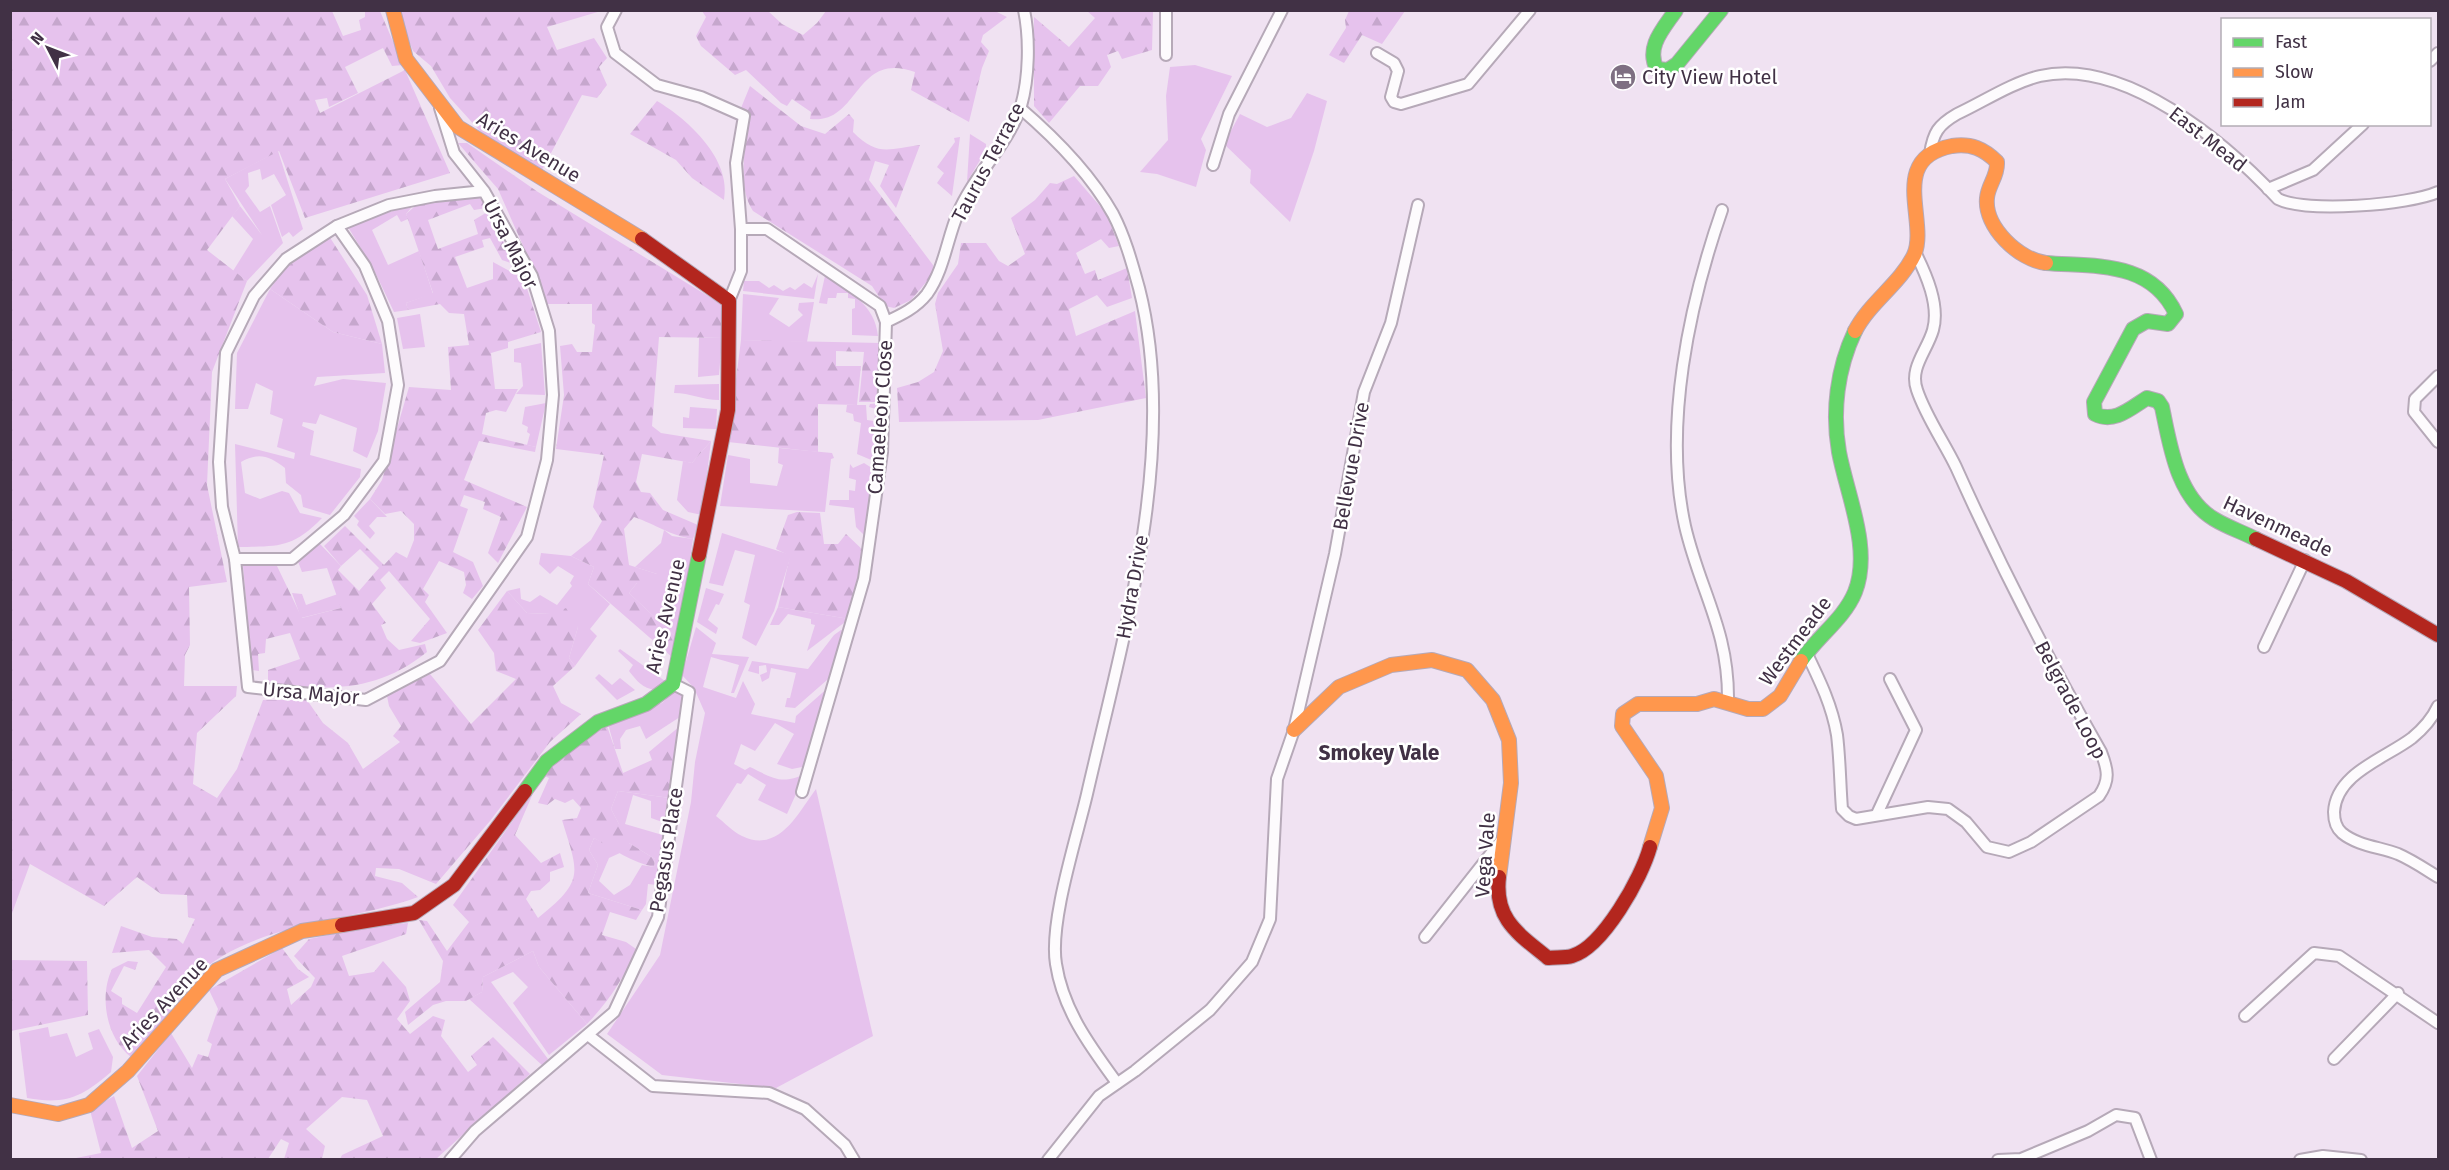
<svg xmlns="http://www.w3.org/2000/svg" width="2449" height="1170" font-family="'Fira Sans',sans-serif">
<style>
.green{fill:#e6c2ed}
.forest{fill:url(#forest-firs)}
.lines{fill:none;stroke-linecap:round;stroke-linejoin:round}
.street-casing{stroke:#b6a9b8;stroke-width:14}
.fast-casing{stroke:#b6a9b8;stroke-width:16}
.slow-casing{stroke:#b6a9b8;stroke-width:16}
.jam-casing{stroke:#b6a9b8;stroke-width:16}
.street{stroke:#fdfbfd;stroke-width:10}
.fast{stroke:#63d668;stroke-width:14}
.slow{stroke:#ff974d;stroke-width:14}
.jam{stroke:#b3261e;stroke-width:14}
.labels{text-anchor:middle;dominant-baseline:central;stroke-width:5;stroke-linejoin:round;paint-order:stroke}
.poi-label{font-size:20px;fill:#413145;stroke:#fff;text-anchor:start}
.street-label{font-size:20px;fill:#413145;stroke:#fff}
.neighbourhood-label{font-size:21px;font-weight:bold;fill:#413145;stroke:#fff}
</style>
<defs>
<pattern id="forest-firs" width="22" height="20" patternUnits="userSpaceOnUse" patternTransform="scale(1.5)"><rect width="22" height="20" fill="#e6c2ed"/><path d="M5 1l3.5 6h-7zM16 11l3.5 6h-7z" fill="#c6a7cd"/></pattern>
</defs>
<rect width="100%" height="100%" fill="#f0e2f2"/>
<g class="green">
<path d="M1195 65 1232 76 1201 139 1206 150 1196 187 1157 174 1140 172 1168 140 1166 96 1170 67Z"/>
<path d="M1307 93 1327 101 1314 151 1290 222 1250 183 1251 170 1224 144 1240 114 1267 127 1291 118Z"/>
<path d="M970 134 986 144V150L967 182Z"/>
<path d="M960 137 952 196 937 183 944 173 937 167 955 142 954 138Z"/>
<path d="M278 151 303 229 293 237 289 232 282 237 271 205 286 195 274 174 262 180 260 169 248 173 249 186 245 191 260 212 270 206 283 243 247 281 233 271 253 239 232 216 240 206 262 235 225 179Z"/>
<path d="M409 205 411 208 406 214 408 219 401 222 397 215 372 230 388 265 419 251 433 294 406 303 408 310 394 312 374 270 348 227Z"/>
<path d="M818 274 814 299 743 291 744 281H759L769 288 774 285 783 291 790 287 795 290 804 283 812 288Z"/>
<path d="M825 276C849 292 875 304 878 336L852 335V309L855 308V299L848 298V293H837L836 298H828L827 304 819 303Z"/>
<path d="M270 289 333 332 382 344 385 373 317 377 314 386 343 379 386 383 378 431 367 458 353 451 357 428 320 414 316 424 303 422 302 426 314 431 310 455 361 469 360 477 330 515 303 507 301 495 286 483 285 468C269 456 259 452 241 462L245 493 260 499 282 491 289 493 300 513 322 518C292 549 278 546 238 547L235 444 294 459 295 453 277 447 283 419 270 414 273 391 256 383 248 409H235L237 353Z"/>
<path d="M743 294 779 298 769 314 789 327 803 315 798 310 799 303 814 302 807 342 741 340Z"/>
<path d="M420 314 425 347 403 349 397 318Z"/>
<path d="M699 338H722L719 375 698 377Z"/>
<path d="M541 343 545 395 516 394 523 386 521 363 514 362V349Z"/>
<path d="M719 384V400C703 400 690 393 674 393L675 385Z"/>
<path d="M546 403 536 447 527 445 530 434 527 432 528 427 522 424 525 407Z"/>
<path d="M880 403 876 462 857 454 861 423 854 421 853 414 846 412 847 405H866L867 420 874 421 876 409 869 407 870 404Z"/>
<path d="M690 407 717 409 716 429 683 428V417L689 418Z"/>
<path d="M711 441 702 515 688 512 677 500 683 461 692 463Z"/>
<path d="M779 448 832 453 834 458 831 459 825 512 720 506 728 455 750 459V483L777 486 783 465 778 463Z"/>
<path d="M864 463 875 470 866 537 856 527 854 508 829 505 830 500H849V490L855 491 856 480 849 478 850 464 853 468Z"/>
<path d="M370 499 387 517H377L369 526 375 533 370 539 357 525 359 521 354 516Z"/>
<path d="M664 530 672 536 693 539 678 639 629 593 637 583 657 574 635 567 661 543Z"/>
<path d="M722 533 791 555 774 611 756 646 742 638 750 605 744 602 755 555 735 550 723 586 709 583Z"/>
<path d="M320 544 341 566 338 570 327 568 302 572 297 559Z"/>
<path d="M541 553 571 556 594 567 588 584 610 604 590 629 597 636 575 666 569 658 578 627 550 614 527 613 507 591 520 588 521 599 530 602 540 595 557 605 572 586 570 583 574 576 558 566 550 574 539 564Z"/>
<path d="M706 588 724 594 719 605 716 604 708 620 718 628 716 634 697 622Z"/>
<path d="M292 593 302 594 306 605 338 594 341 608 301 618Z"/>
<path d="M778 607 849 619 807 651 815 625 811 624V619L788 614 779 625H770Z"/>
<path d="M696 627 716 643 712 654 749 657 734 693H731L739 665 711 657 703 687 736 698 743 681 755 704 751 714 795 723 796 716 830 686 807 766 792 769 777 764 794 734 775 723 755 751 741 744 734 764 745 770 750 767C773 778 781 785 805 774L787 814 758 800 766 785 748 774 741 784 737 783 716 816C724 822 733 832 742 836 779 854 798 813 816 789L873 1036 776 1088 662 1075 607 1034 660 955 691 802 695 762 705 713 694 688 682 675Z"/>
<path d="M841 630 847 632 835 673 795 708 785 707 787 698H790L796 673 771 668 769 678 762 682 760 675 767 672 766 665 759 666V674L748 671 752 661 808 669 834 635Z"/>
<path d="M620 649 665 681 659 689C644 691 638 682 629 671L633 665 618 651Z"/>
<path d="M599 674 612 685 620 678 635 690 617 700 595 678Z"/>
<path d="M677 689 685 696 683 715 646 739 640 726 626 730 620 739 621 749H615L608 724 662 703Z"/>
<path d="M618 791 670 798 668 824 651 818V801L633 795 625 824 666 836 657 885 648 884 646 904 642 910 588 893 598 865 589 850 594 838 622 852 609 858 599 881 614 895 630 885 642 865 654 867 655 859 629 843 611 809Z"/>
<path d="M533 951 539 967 587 1024 549 1055 513 1003 528 987 513 972 491 982 548 1059 543 1066 469 999 482 992 483 977Z"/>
<path d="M48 1027 50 1037 67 1033 76 1057 93 1049 88 1033 99 1029 113 1057 111 1072C82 1097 66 1105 27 1098L19 1033Z"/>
</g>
<g class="forest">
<path d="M11 11H332L343 36 361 30 359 20 365 17V11H380L403 65 392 66 383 48 345 67 358 93 329 107 327 98 315 100 320 113 405 70 450 173 305 218 279 151 225 179 240 206 207 250 247 281 212 372 207 485 227 582 189 587 190 645 185 655 184 686H237L236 696 197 733 193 784 217 798 237 769 263 700H307L323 723 348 743 363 769 400 742 393 736 401 726 389 706 387 696 430 674 471 724 516 679 496 671 494 653 478 630 507 591 527 613 550 614 566 608 578 627 569 658 575 666 553 686 561 703 581 714 550 742 490 821 436 884 399 869 376 868 375 876 402 883 418 897C344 924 254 921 193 978 182 988 176 1004 168 1016 157 1030 143 1043 131 1057 106 1038 99 996 112 969L128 961 138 962 135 970 124 966 111 991 122 998V1004L137 1013 166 967 149 950 112 953 121 926 152 937 177 939 183 944 195 919 188 917 187 895 161 894 137 877 104 906 30 864 11 916Z"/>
<path d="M397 11H601L547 27 557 50 594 38 607 58 599 67 607 85 597 98 582 95 542 170 505 151 479 130 450 98 431 66 413 51Z"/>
<path d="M995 11 1007 17 983 35 981 42 989 51 982 68 969 122 911 90 915 72C854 50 860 125 810 119L811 112 792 99 787 106 781 103 746 70 735 75 701 46 696 36 706 17 702 11H768L782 24 803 35 817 23 826 11Z"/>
<path d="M1087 11H1153L1152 50 1122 59 1118 51 1107 55 1111 67 1098 86H1080L1049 123 1034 106V17L1069 47 1095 18Z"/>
<path d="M1349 11V10L1405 11 1382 44 1362 35 1344 63 1329 55 1346 28 1345 20Z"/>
<path d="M750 86 801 126 825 134 849 114 854 120 853 132C878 157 888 149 920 145L896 208 880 186 889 165 875 161 869 180 933 265 934 273 911 300 894 308 885 306 872 286 753 211C734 181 750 143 745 110L741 108Z"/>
<path d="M657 101C689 120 732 160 724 200L692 178 676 160 630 134Z"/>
<path d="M458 143H467L538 192 726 307 723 338 659 337 652 426 661 433 711 441 692 463 642 454 636 482 641 492 650 493 663 510 698 525 693 539C669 535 657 525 634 517L624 529 629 565 657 574 661 584 637 583 629 593 678 639 672 657 588 584 594 567 571 556 591 540 602 521 593 507 604 455 556 449 564 395 560 346 572 344 577 352H592L595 325 592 323V304H544L532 266 498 189Z"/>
<path d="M1074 176 1106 213 1119 246 1109 248 1101 239 1076 253 1085 274 1095 270 1098 280 1127 268 1132 298 1107 307 1097 295 1069 309 1076 336 1135 311 1146 398 1038 420 899 422 897 388 918 382 934 372 943 351 935 304 938 293 958 264 961 243H986L999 261 1008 266 1025 254 1011 218 1035 200 1050 183 1057 184Z"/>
<path d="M480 193 486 208 474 210 470 204 428 220 438 249 478 234 474 220 489 211 514 264 502 260 490 238 482 240 484 247 455 257 467 288 493 279V262L524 279 541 332 508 342V348L491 353 495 389H518L506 412 496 410 486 413 482 434 536 447 535 452 479 441 464 480 527 507 498 563 488 553 501 517 483 509 485 502 464 495 460 506 468 509 453 552 473 562 483 586 472 599 463 593 466 585 464 572 439 561 423 589 429 595 425 602 447 633 420 643 411 641 430 619 389 571 380 580 386 588 372 604 386 623 381 625 387 639 399 650 425 644 427 652C376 693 329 690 268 684V670L300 659 290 633 266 639 265 653 258 654 259 671 252 670 243 566H277L302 618 341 608 327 568H336L359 591 379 568 360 549 341 566 324 546 345 526 384 565 396 552 407 558 414 540V524L401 511 385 514 370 499 382 480 409 387 451 390 448 347 469 345 464 314 449 313 440 304 408 310 406 303 433 293 406 214 421 201Z"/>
<path d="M329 236 367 295 382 344 333 332 270 289 284 269Z"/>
<path d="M741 340 881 343V402H859L864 352 836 351V366H861L857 405 818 404V452L728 442Z"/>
<path d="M797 512 820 513 824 544H838L846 534 865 552 849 619 778 607 790 556 776 549 788 515Z"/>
<path d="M607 726 623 773 652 760 649 752 680 726 670 798 618 791 611 809 619 824 633 832 629 843 655 859 654 867C633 863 613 849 594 838L589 850 598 865 588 893 642 910 636 920 610 912 602 935 626 942 636 949C624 978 609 1001 587 1024L539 967 533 951 483 977 482 992 466 1001H446L433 1005 408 1025 405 1012 440 982 443 961 419 920 427 921 447 951 469 922 453 905 534 791 515 835 541 863 560 853 564 867 550 872V881L540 890 531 891 526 899 538 918C586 880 578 873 562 820L577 818 581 808 573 799 565 803 555 799 547 805 538 803 549 778 542 775 574 747Z"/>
<path d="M408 923 406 934 342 956 349 976 374 972 383 961 406 987 410 1001 397 1019 410 1034 433 1016 445 1020 441 1036 468 1072 477 1065 471 1056 493 1037 530 1074 436 1159H340L342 1155 383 1136 367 1100 342 1097 306 1129 325 1146 322 1159H284L289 1143 281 1139 268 1159 66 1160 101 1153 90 1110 114 1096 132 1148 158 1131 137 1076 171 1033 192 1068 198 1054 208 1057 212 1044 207 1041 218 1009 209 990 282 948 298 969 309 977 287 989 291 1005 311 987 315 978 294 956 309 939 368 927Z"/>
<path d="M11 960 87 961 88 1015 11 1031Z"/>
</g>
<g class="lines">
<defs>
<g id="street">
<path d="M616 10 607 27 615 53 657 85 701 97 744 116 736 163 741 229"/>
<path d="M1377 53 1394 63 1398 71 1391 97 1394 102 1401 104 1468 84 1530 10"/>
<path d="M1166 55V10"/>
<path d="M2430 61 2438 53"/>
<path d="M440 108 454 153 484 191 532 276 549 331 553 395 547 460 527 537 440 661 366 700 248 687 235 559 222 507 219 462 226 353 254 296 286 259 337 226 389 205 435 196 484 191"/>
<path d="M1020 108C1055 138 1090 173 1113 214 1125 237 1132 263 1139 288 1180 448 1123 637 1087 794 1077 837 1049 922 1056 964 1063 1010 1090 1046 1117 1083"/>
<path d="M1930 154C1933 133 1938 125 1957 114 1983 102 2011 83 2040 76 2124 57 2225 142 2278 199 2306 213 2409 205 2438 192"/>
<path d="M1213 165 1229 114 1282 10"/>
<path d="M2268 189 2313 170 2363 124"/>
<path d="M1722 210C1689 305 1663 426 1685 526 1700 591 1729 630 1728 701"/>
<path d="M729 301 741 271V229H767L880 306 886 322 882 452 864 579 802 792"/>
<path d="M886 322C901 315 916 308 927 294 944 270 947 239 958 213 974 175 1008 145 1021 106 1029 78 1030 39 1024 10"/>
<path d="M2438 376 2415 399 2414 412 2438 442"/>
<path d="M235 559H292L344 515 384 461 398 385 388 321 365 266 337 226"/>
<path d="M2264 647 2305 560"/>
<path d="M1806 652C1819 679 1832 705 1837 735 1840 759 1840 784 1842 809L1849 816 1856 819 1928 807 1948 809 1966 822 1987 847 2009 852 2031 842 2099 796C2110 780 2108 770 2101 752 2048 659 2000 565 1956 467 1944 442 1926 417 1917 390 1909 368 1927 351 1933 330 1940 305 1926 274 1915 252"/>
<path d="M2438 706C2432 719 2423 729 2412 738 2386 758 2336 773 2334 812 2334 820 2336 828 2342 833 2358 846 2380 847 2398 854 2412 860 2425 869 2438 877"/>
<path d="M1877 814 1916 730 1890 679"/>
<path d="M1425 937 1504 837"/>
<path d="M2245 1016 2314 953 2339 956 2438 1023"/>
<path d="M588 1035 653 1086 769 1093 805 1109 845 1145 854 1160"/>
<path d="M2334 1059 2398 993"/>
<path d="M450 1160 475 1131 614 1012 658 917 689 692 673 684"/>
<path d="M1048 1160 1099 1096 1135 1071 1210 1010 1252 962 1270 919 1277 779 1294 730 1335 554 1364 392 1391 323 1418 205"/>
<path d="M1998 1160 2021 1159 2088 1131 2116 1115 2135 1118 2151 1160"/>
<path d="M2300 1160 2323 1156 2361 1160"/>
</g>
<g id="fast">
<path d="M1676 10C1664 28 1645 47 1657 69L1668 70 1677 64 1721 10"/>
<path d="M2046 263C2094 267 2151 260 2176 314L2168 324 2147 321 2133 329 2094 402 2095 414C2114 424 2131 408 2147 398L2158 401 2162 407C2170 445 2177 497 2214 519 2227 527 2242 532 2256 539"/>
<path d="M1801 661C1817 637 1844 619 1855 592 1872 549 1847 495 1839 452 1832 412 1837 369 1855 331"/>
<path d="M525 791 547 761 598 722 646 704 673 684 699 555"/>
</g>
<g id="slow">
<path d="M393 10 406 59 458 127 642 239"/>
<path d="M1855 331C1870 302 1900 284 1914 255 1929 222 1887 158 1952 146 1971 143 1984 149 1997 162 1998 176 1988 185 1987 198 1984 227 2019 260 2046 263"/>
<path d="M1294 730 1339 687 1391 665 1432 660 1467 670 1493 700 1509 740 1511 783 1499 877"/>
<path d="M1650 847 1662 808 1656 776 1622 726 1623 714 1638 704H1697L1714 699 1748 709H1763L1780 696 1801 661"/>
<path d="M10 1105 58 1114 89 1105 128 1071 217 970 302 931 342 925"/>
</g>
<g id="jam">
<path d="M642 239 729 301 728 410 699 555"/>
<path d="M2256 539 2346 581 2438 635"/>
<path d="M1499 877C1494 920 1519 934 1548 958 1555 957 1565 958 1572 956 1603 947 1642 877 1650 847"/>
<path d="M342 925 414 913 454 885 525 791"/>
</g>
</defs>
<use href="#street" class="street-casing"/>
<use href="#fast" class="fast-casing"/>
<use href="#slow" class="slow-casing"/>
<use href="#jam" class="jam-casing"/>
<use href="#street" class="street"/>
<use href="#fast" class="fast"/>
<use href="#slow" class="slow"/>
<use href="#jam" class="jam"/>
</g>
<defs>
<symbol id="hotel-disc" viewBox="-11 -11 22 22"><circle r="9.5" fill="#7e6f82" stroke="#fff"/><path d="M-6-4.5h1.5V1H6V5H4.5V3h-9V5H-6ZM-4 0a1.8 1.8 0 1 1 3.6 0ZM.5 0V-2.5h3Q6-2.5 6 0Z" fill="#fff"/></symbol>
</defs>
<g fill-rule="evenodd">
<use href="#hotel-disc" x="1608" y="62" width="30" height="30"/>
</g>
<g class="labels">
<g class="poi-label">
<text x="1642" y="77">City View Hotel</text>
</g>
<g class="street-label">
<text transform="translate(2208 139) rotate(38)">East Mead</text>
<text transform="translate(529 147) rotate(31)">Aries Avenue</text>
<text transform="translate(988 162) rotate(-62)">Taurus Terrace</text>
<text transform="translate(511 244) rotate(63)">Ursa Major</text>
<text transform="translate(880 417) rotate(-86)">Camaeleon Close</text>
<text transform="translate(1351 466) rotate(-80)">Bellevue Drive</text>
<text transform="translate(2278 526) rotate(25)">Havenmeade</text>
<text transform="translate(1132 587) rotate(-80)">Hydra Drive</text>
<text transform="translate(665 616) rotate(-77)">Aries Avenue</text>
<text transform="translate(1795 641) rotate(-53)">Westmeade</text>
<text transform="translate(311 693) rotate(5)">Ursa Major</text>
<text transform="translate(2071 700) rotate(62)">Belgrade Loop</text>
<text transform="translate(666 850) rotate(-81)">Pegasus Place</text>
<text transform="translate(1485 855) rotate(-86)">Vega Vale</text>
<text transform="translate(164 1003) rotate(-47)">Aries Avenue</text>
</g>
<g class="neighbourhood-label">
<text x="1379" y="753">Smokey Vale</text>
</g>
</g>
<rect width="2449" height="1170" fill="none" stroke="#413145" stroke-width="24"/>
<rect x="2221" y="18" width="210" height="108" fill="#ffffff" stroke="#b3adb5" stroke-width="1.5"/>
<rect x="2233" y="38" width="30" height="9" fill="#63d668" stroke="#b3adb5" stroke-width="1.5"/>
<text x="2275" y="48" font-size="18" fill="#413145">Fast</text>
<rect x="2233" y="68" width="30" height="9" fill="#ff974d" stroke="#b3adb5" stroke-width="1.5"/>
<text x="2275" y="78" font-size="18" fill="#413145">Slow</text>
<rect x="2233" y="98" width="30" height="9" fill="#b3261e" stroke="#b3adb5" stroke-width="1.5"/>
<text x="2275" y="108" font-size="18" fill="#413145">Jam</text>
<g transform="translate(48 48) rotate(312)" stroke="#ffffff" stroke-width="4.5" paint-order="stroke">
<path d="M0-4.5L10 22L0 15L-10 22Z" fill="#413145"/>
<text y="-9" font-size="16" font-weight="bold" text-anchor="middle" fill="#413145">N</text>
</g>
</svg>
